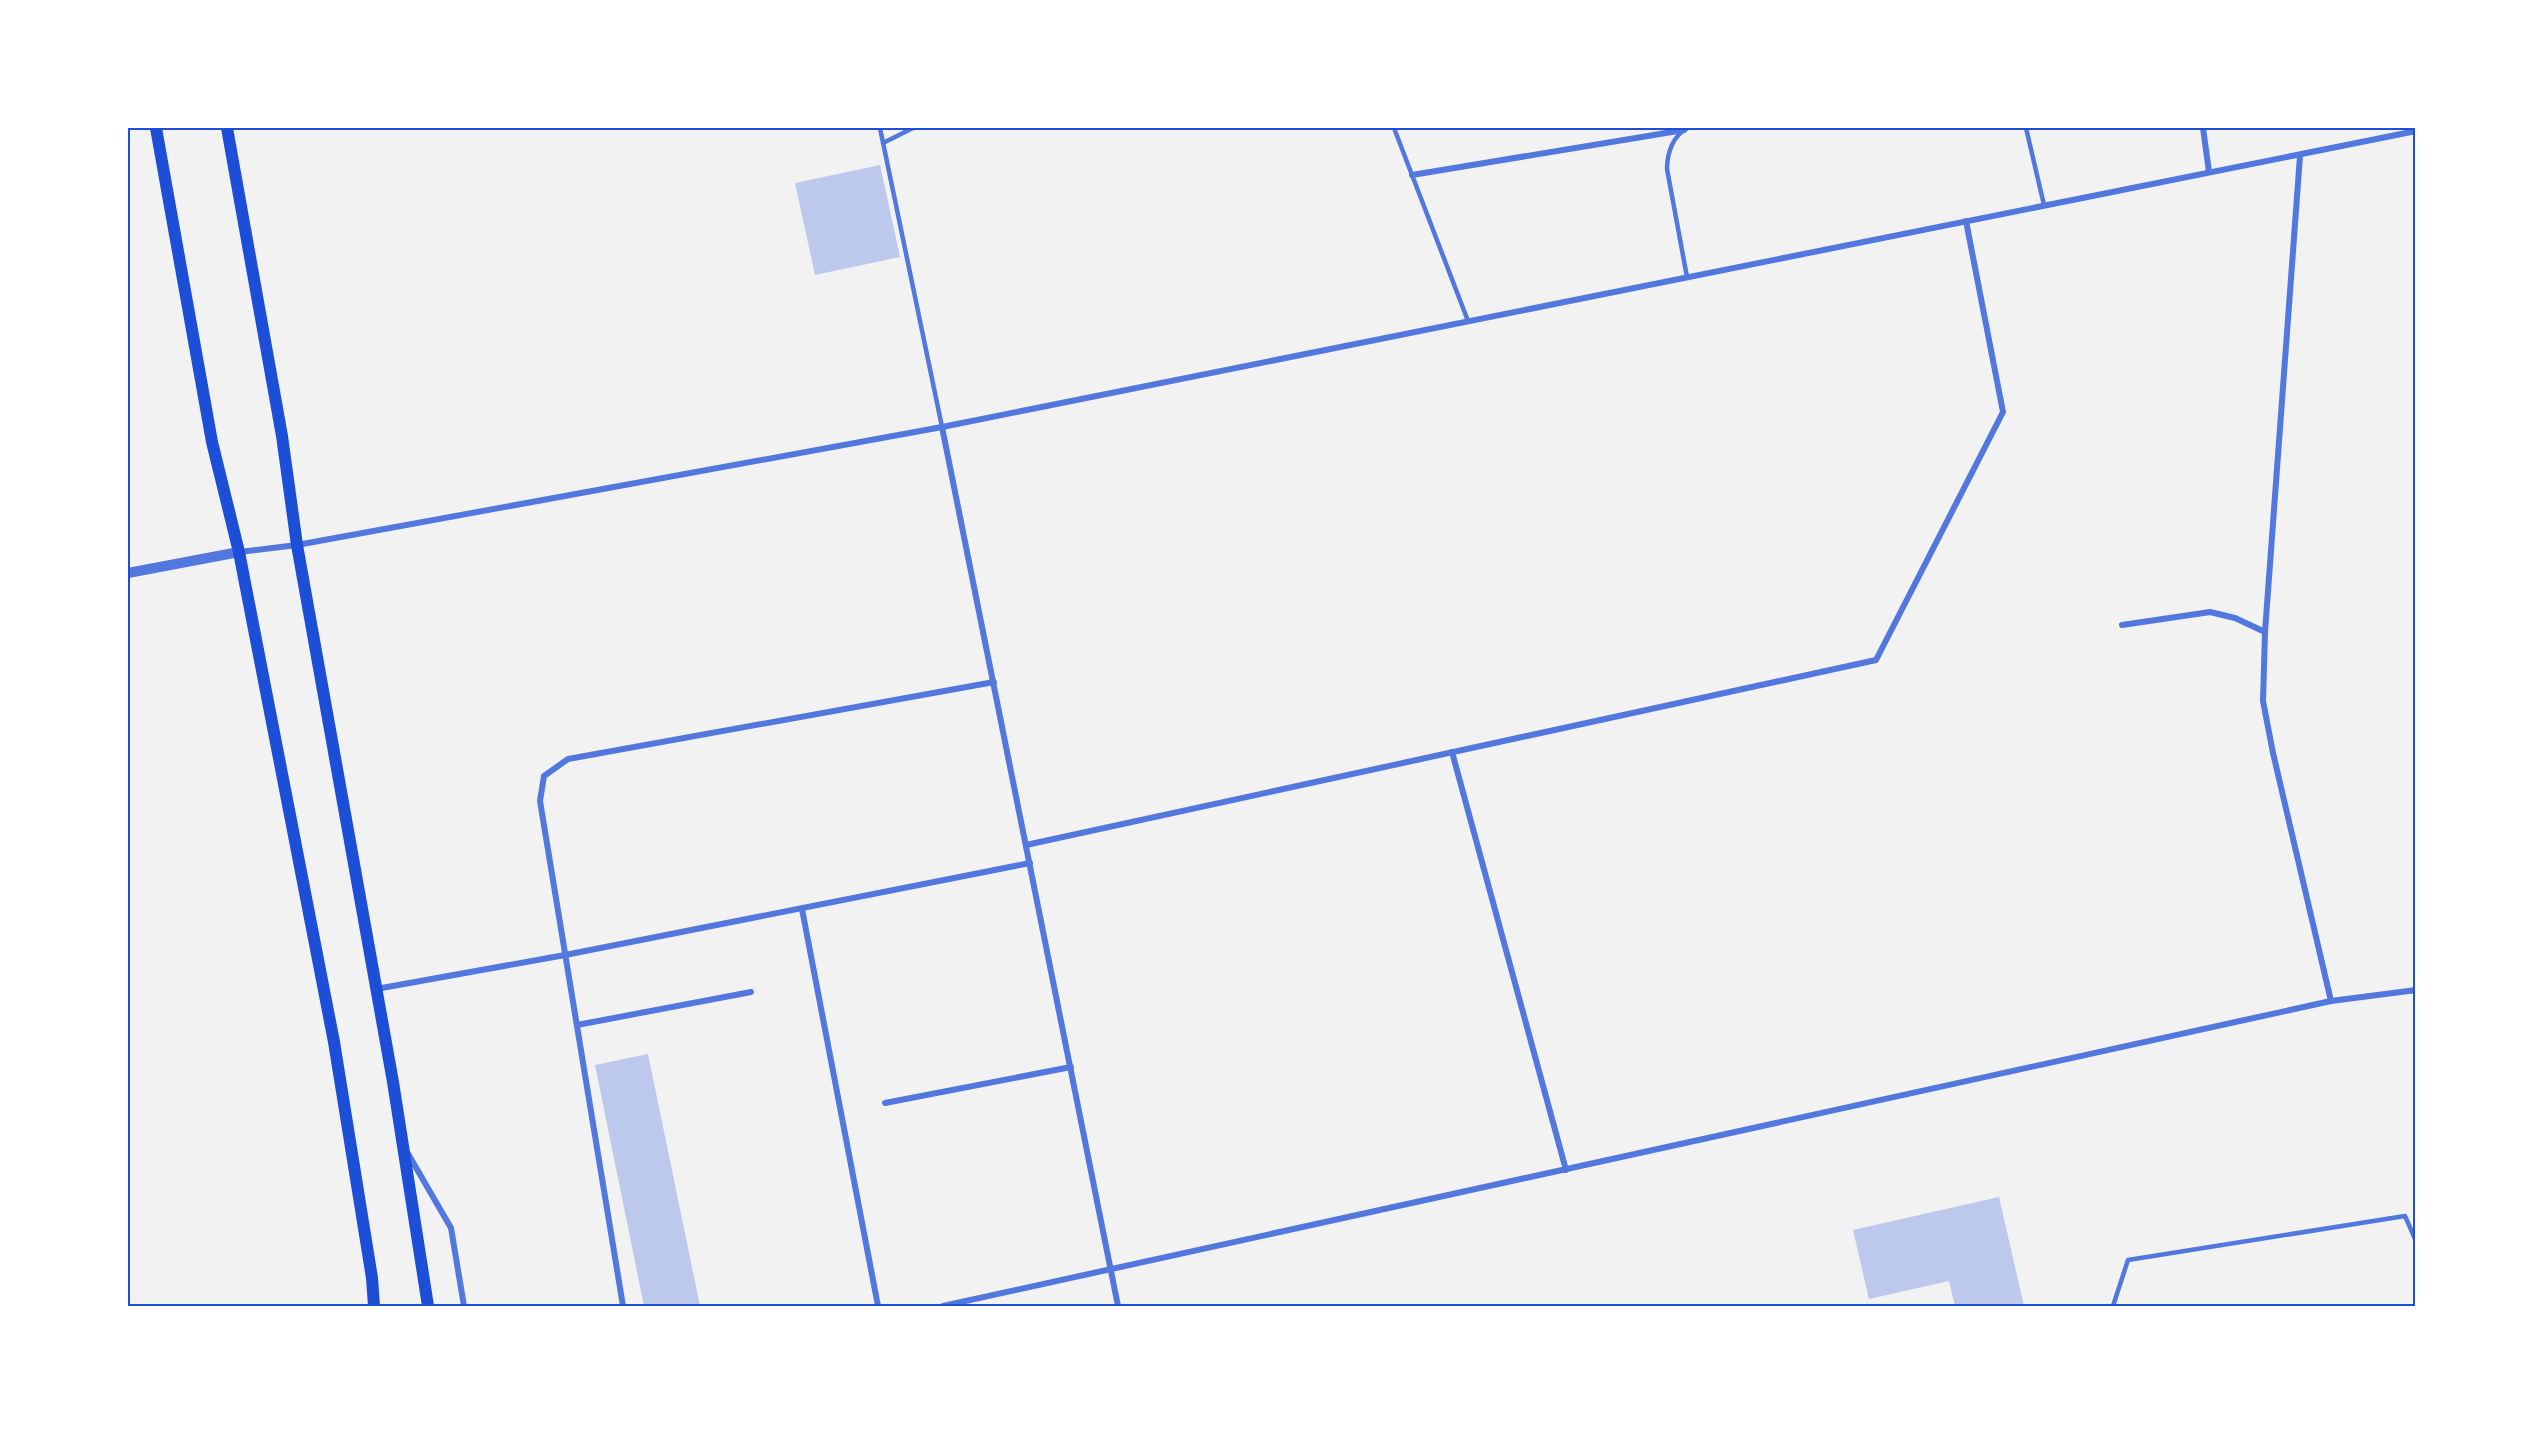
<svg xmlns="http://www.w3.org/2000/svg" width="2543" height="1434" font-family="Overpass,sans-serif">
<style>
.building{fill:#bdc9ec}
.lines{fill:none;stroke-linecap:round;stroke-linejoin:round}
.service{stroke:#5277de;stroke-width:4.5}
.minor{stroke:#5277de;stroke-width:6}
.tertiary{stroke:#5277de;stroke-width:10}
.secondary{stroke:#1d4ed8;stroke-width:12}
.neatline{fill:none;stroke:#1d4ed8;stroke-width:2}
</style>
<rect width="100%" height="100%" fill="#f2f2f2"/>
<g class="building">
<path d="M880 165 900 257 815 275 795 183Z"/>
<path d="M648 1054 700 1306H644L595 1065Z"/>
<path d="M1999 1197 2024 1306H1955L1949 1281 1869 1299 1853 1230Z"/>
</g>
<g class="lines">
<g class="service">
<path d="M880 128 942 427"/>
<path d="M1394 128 1468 321"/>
<path d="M2026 128 2044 205"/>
<path d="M883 143 913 128"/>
<path d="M1687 277 1667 169C1667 153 1673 135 1688 128"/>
<path d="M2113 1306 2128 1260 2405 1216 2416 1241"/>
</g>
<g class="minor">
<path d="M2203 128 2209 172"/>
<path d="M2300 156 2265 632 2263 701 2273 753 2331 1001"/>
<path d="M1412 175 1684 130"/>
<path d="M942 427 1118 1306"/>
<path d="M239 552 297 545 942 427 2416 131"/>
<path d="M2122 625 2210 612 2235 618 2265 632"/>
<path d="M1452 752 1566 1170"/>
<path d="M1026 845 1876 660 2003 412 1966 221"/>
<path d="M802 909 878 1306"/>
<path d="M376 989 565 955 1030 863"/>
<path d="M577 1025 751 992"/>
<path d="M885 1103 1071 1067"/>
<path d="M407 1152 451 1228 464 1306"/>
<path d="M623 1306 540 801 544 776 568 759 994 682"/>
<path d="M943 1306 2331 1001 2416 990"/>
</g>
<path class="tertiary" d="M128 573 239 552"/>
<g class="secondary">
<path d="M156 128 212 442 239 552 334 1042 372 1278 374 1306"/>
<path d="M227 128 282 436 297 545 393 1082 428 1306"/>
</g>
</g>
<rect width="2543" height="1434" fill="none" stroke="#ffffff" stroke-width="258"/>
<rect x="129" y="129" width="2285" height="1176" class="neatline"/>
</svg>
